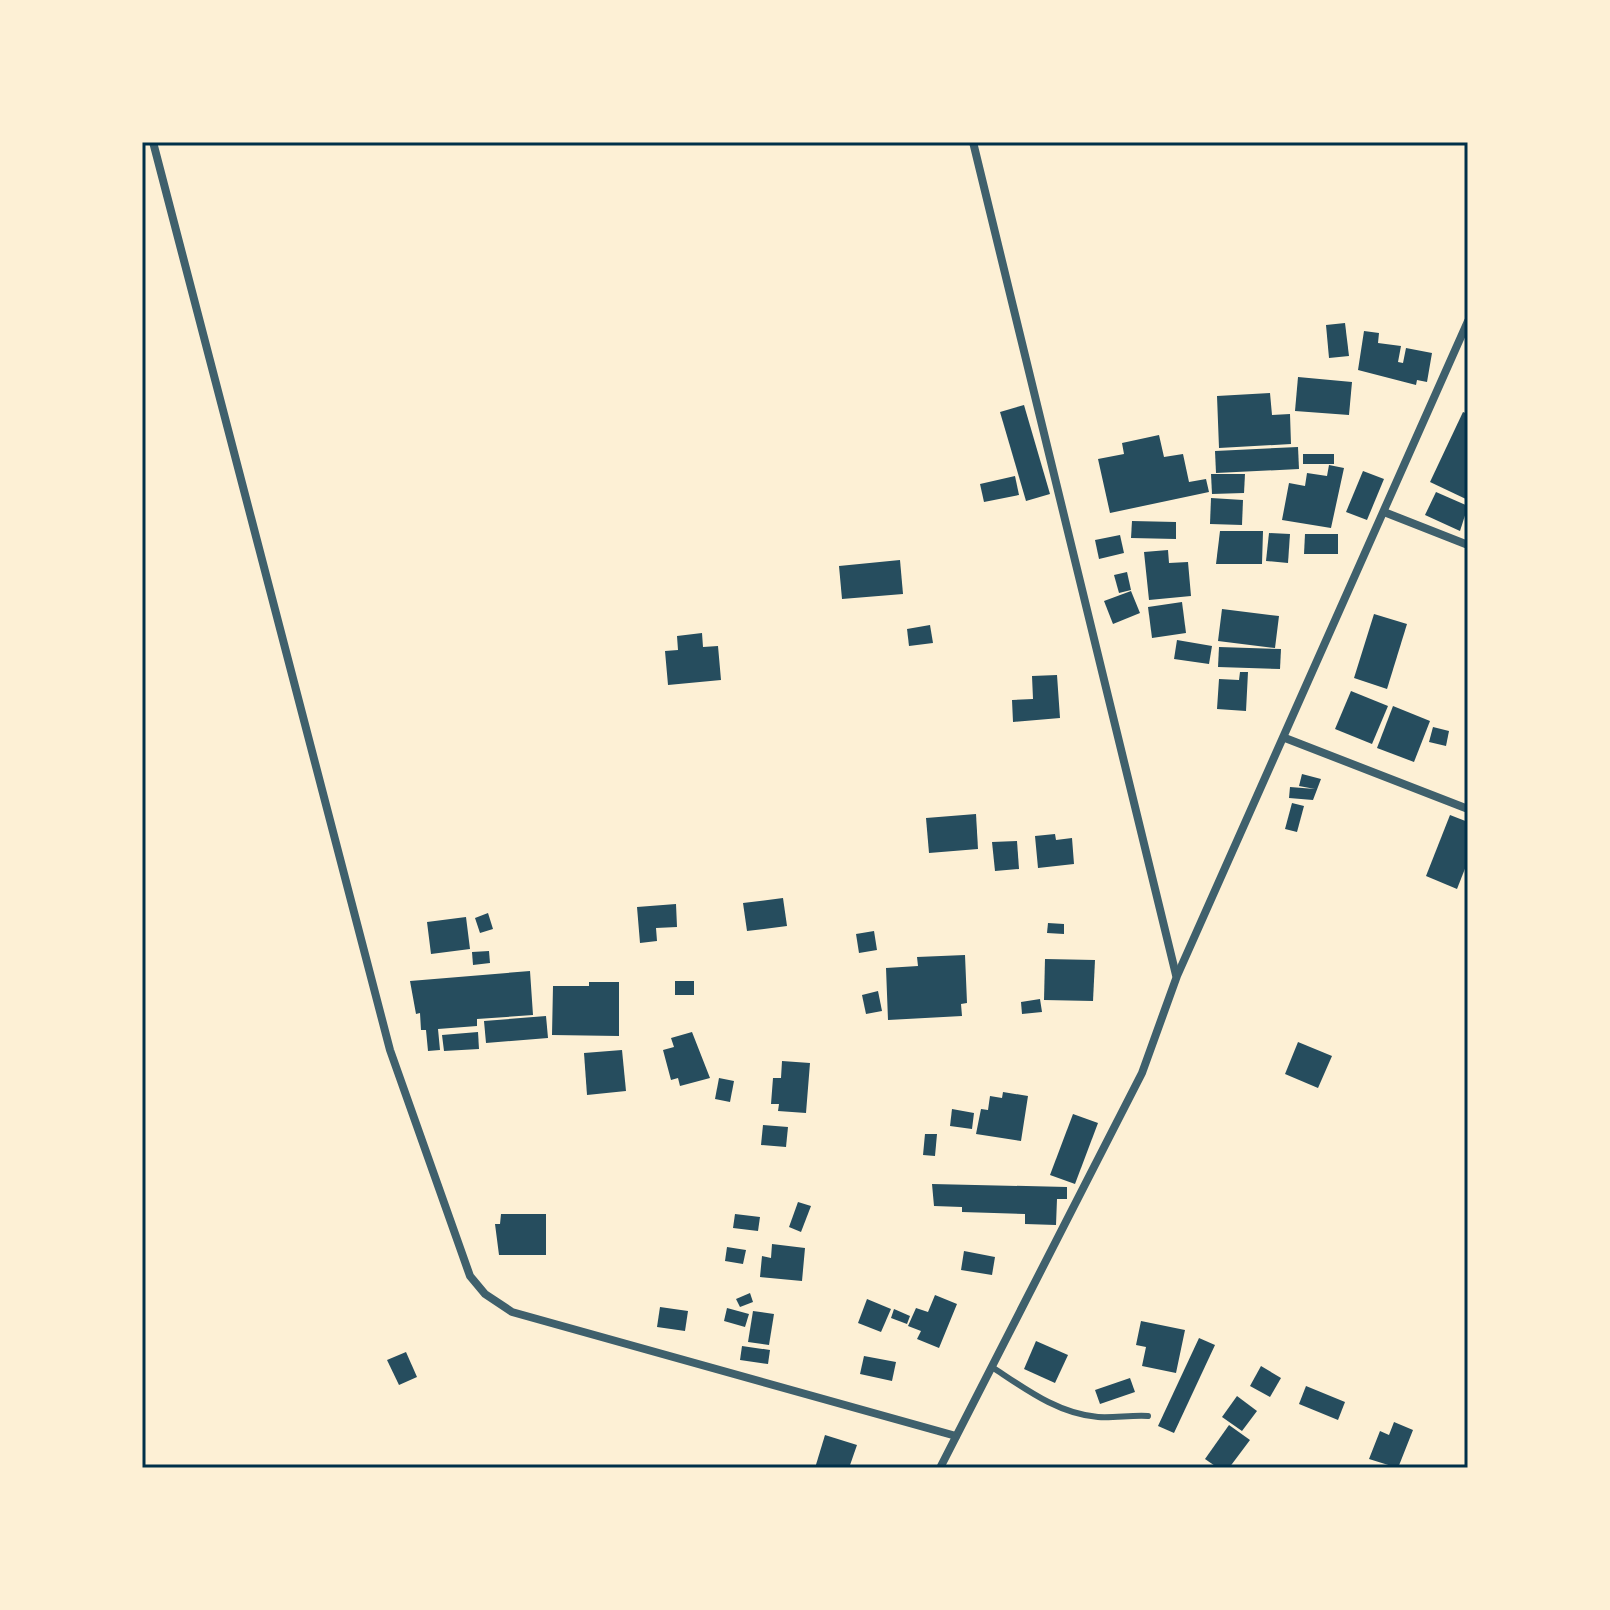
<svg xmlns="http://www.w3.org/2000/svg" width="1610" height="1610" font-family="Arial,sans-serif">
<style>
.building{fill:#264d5e}
.lines{fill:none;stroke-linecap:round;stroke-linejoin:round}
.service{stroke:#3f606c;stroke-width:6}
.minor{stroke:#3f606c;stroke-width:8}
.neatline{fill:none;stroke:#003049;stroke-width:3}
</style>
<rect width="100%" height="100%" fill="#fdf0d5"/>
<g class="building">
<path d="M1345 323 1349 356 1329 358 1326 325Z"/>
<path d="M1364 331 1379 333 1378 343 1401 346 1398 362 1403 363 1406 348 1432 353 1427 382 1417 380 1416 385 1358 370Z"/>
<path d="M1298 377 1352 382 1349 415 1295 411Z"/>
<path d="M1270 393 1272 415 1290 414 1291 444 1219 448 1217 396Z"/>
<path d="M1024 405 1050 494 1026 501 1000 412Z"/>
<path d="M1463 412 1468 414V500L1430 482Z"/>
<path d="M1159 435 1164 457 1183 454 1189 482 1206 479 1209 492 1110 513 1098 459 1124 454 1122 443Z"/>
<path d="M1298 447 1299 469 1216 473 1215 451Z"/>
<rect x="1303" y="454" width="31" height="10"/>
<path d="M1329 465 1344 468 1331 528 1282 520 1289 483 1305 486 1307 473 1327 476Z"/>
<path d="M1363 471 1384 479 1367 520 1346 512Z"/>
<path d="M1211 474H1245L1244 493 1212 494Z"/>
<path d="M1015 476 1019 495 984 502 980 484Z"/>
<path d="M1436 492 1468 506 1460 531 1425 515Z"/>
<path d="M1211 498 1243 500 1242 525 1210 524Z"/>
<path d="M1132 521 1176 522V539L1131 538Z"/>
<path d="M1220 531H1263L1262 564H1216Z"/>
<path d="M1269 533 1290 534 1288 563 1266 561Z"/>
<path d="M1305 534H1338V554H1304Z"/>
<path d="M1120 535 1124 553 1099 559 1095 540Z"/>
<path d="M1168 550 1169 563 1188 562 1191 596 1149 600 1144 552Z"/>
<path d="M900 560 903 594 842 599 839 566Z"/>
<path d="M1127 572 1131 590 1119 593 1114 575Z"/>
<path d="M1131 591 1140 613 1113 624 1104 601Z"/>
<path d="M1182 602 1186 633 1152 638 1148 607Z"/>
<path d="M1222 609 1279 616 1275 648 1218 641Z"/>
<path d="M1374 614 1407 624 1387 689 1354 678Z"/>
<path d="M930 625 933 643 909 646 907 629Z"/>
<path d="M702 633 703 647 718 646 721 680 668 685 665 651 678 650 677 636Z"/>
<path d="M1177 640 1212 646 1209 664 1174 659Z"/>
<path d="M1219 647 1281 649 1280 669 1218 667Z"/>
<path d="M1240 672H1248L1246 711 1217 709 1219 679 1239 680Z"/>
<path d="M1057 675 1060 718 1013 722 1012 700 1033 699 1032 676Z"/>
<path d="M1351 691 1388 706 1372 744 1335 729Z"/>
<path d="M1393 706 1430 721 1414 762 1377 748Z"/>
<path d="M1433 727 1449 731 1446 746 1429 742Z"/>
<path d="M1302 774 1321 779 1313 800 1289 798 1290 787 1315 789 1299 786Z"/>
<path d="M1292 803 1304 806 1297 832 1285 829Z"/>
<path d="M976 814 978 849 929 853 926 818Z"/>
<path d="M1450 815 1468 822V861L1457 889 1426 876Z"/>
<path d="M1055 834 1056 840 1072 838 1074 864 1038 868 1035 836Z"/>
<path d="M1017 841 1019 869 995 871 992 842Z"/>
<path d="M783 898 787 926 747 931 743 903Z"/>
<path d="M676 904 677 927 656 928 657 941 640 943 637 907Z"/>
<path d="M488 913 493 929 480 933 475 918Z"/>
<path d="M466 917 470 949 431 954 427 922Z"/>
<path d="M1048 923 1064 924V934L1047 933Z"/>
<path d="M874 931 877 950 859 953 856 934Z"/>
<path d="M489 951 490 963 473 965 472 952Z"/>
<path d="M965 955 967 1003 961 1004 962 1016 888 1020 886 968 918 966 917 957Z"/>
<path d="M1045 959 1095 960 1093 1001 1044 1000Z"/>
<path d="M530 971 533 1015 477 1019V1026L438 1029 440 1050 428 1051 426 1030H421L420 1013 416 1014 410 981Z"/>
<rect x="675" y="981" width="19" height="14"/>
<path d="M589 982H619V1036L552 1035 553 986H589Z"/>
<path d="M878 991 882 1011 866 1014 862 995Z"/>
<path d="M1040 999 1042 1012 1022 1014 1021 1002Z"/>
<path d="M546 1016 548 1038 486 1043 484 1021Z"/>
<path d="M478 1032 479 1049 444 1051 442 1035Z"/>
<path d="M692 1032 710 1078 680 1086 678 1078 671 1080 663 1050 674 1047 671 1038Z"/>
<path d="M1298 1042 1332 1056 1318 1088 1285 1074Z"/>
<path d="M622 1050 626 1091 587 1095 584 1053Z"/>
<path d="M782 1061 810 1063 806 1113 778 1111 779 1104H771L773 1078H781Z"/>
<path d="M719 1078 734 1081 730 1102 715 1099Z"/>
<path d="M1003 1092 1028 1096 1021 1141 976 1134 981 1109 988 1110 990 1096 1002 1098Z"/>
<path d="M952 1109 974 1113 972 1129 950 1126Z"/>
<path d="M1073 1114 1098 1123 1075 1184 1050 1175Z"/>
<path d="M763 1125 788 1127 786 1147 761 1145Z"/>
<path d="M925 1134H937L935 1156 923 1155Z"/>
<path d="M932 1184 1067 1187V1199H1057L1056 1225 1025 1224V1214L962 1212V1207L934 1206Z"/>
<path d="M798 1202 811 1206 801 1232 789 1227Z"/>
<path d="M501 1214H546V1255H499L495 1224H500Z"/>
<path d="M735 1214 760 1217 758 1231 733 1228Z"/>
<path d="M772 1244 805 1248 802 1281 760 1277 762 1256 771 1258Z"/>
<path d="M727 1247 746 1250 743 1264 725 1261Z"/>
<path d="M964 1251 995 1257 992 1275 961 1270Z"/>
<path d="M750 1293 753 1302 740 1307 736 1299Z"/>
<path d="M935 1295 957 1304 939 1348 917 1339 921 1331 908 1326 916 1308 928 1312Z"/>
<path d="M867 1299 891 1309 881 1332 858 1323Z"/>
<path d="M660 1307 688 1311 685 1331 657 1327Z"/>
<path d="M727 1308 749 1314 745 1327 724 1321Z"/>
<path d="M894 1309 910 1316 907 1324 891 1318Z"/>
<path d="M753 1311 774 1314 769 1345 748 1342Z"/>
<path d="M1141 1321 1185 1330 1176 1373 1142 1366 1146 1347 1136 1345Z"/>
<path d="M1199 1338 1215 1345 1174 1433 1158 1426Z"/>
<path d="M1036 1341 1068 1355 1055 1383 1024 1369Z"/>
<path d="M742 1346 770 1350 768 1364 740 1360Z"/>
<path d="M406 1352 417 1377 399 1385 387 1360Z"/>
<path d="M864 1356 896 1362 892 1381 860 1374Z"/>
<path d="M1261 1366 1281 1378 1270 1397 1250 1386Z"/>
<path d="M1130 1378 1135 1392 1100 1404 1095 1390Z"/>
<path d="M1306 1386 1345 1402 1338 1420 1299 1404Z"/>
<path d="M1237 1396 1257 1411 1242 1431 1222 1417Z"/>
<path d="M1394 1422 1413 1430 1398 1468 1369 1459 1380 1431 1389 1435Z"/>
<path d="M1229 1425 1250 1440 1229 1468H1218L1205 1459Z"/>
<path d="M825 1435 857 1445 849 1468H815Z"/>
</g>
<g class="lines">
<path class="service" d="M992 1367C1024 1388 1058 1414 1098 1417 1115 1418 1131 1415 1148 1416"/>
<g class="minor">
<path d="M153 142 390 1050 470 1276 485 1294 512 1312 956 1436"/>
<path d="M973 142 1176 975"/>
<path d="M1384 512 1468 545"/>
<path d="M1285 738 1468 809"/>
<path d="M940 1468 1142 1073 1177 976 1468 321"/>
</g>
</g>
<rect width="1610" height="1610" fill="none" stroke="#fdf0d5" stroke-width="288"/>
<rect x="144" y="144" width="1322" height="1322" class="neatline"/>
</svg>
